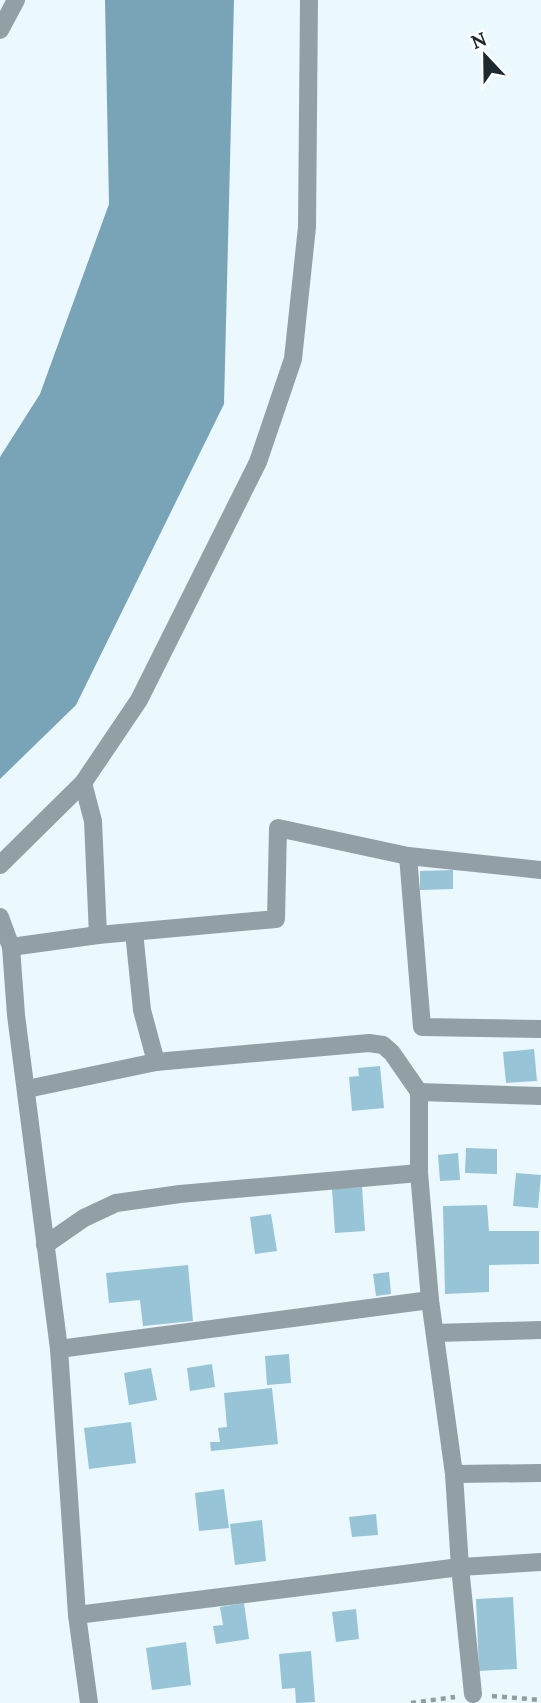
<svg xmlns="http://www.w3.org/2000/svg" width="541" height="1703" font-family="Lora,serif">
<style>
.water{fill:#79a4b7}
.building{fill:#97c4d6}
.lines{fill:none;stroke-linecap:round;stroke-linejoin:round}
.path{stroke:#909ca1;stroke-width:4.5;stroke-dasharray:5 5;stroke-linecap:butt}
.street{stroke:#92a0a6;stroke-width:18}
</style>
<rect width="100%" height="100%" fill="#ebf8fd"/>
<path class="water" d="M105 0H234L224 404 76 705 0 779V457L40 394 109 204Z"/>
<g class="building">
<path d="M453 870V889L420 890V871Z"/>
<path d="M534 1049 537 1081 506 1083 503 1052Z"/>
<path d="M380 1066 384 1108 352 1111 349 1077 359 1076 358 1068Z"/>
<path d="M466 1148 497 1149V1174L465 1173Z"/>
<path d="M458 1153 460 1180 440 1181 438 1155Z"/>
<path d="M516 1173 541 1175 538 1208 513 1206Z"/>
<path d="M362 1187 365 1231 335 1233 332 1189Z"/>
<path d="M487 1205 489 1231H539V1264L489 1265V1292L445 1294 443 1206Z"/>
<path d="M271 1214 277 1251 255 1254 250 1217Z"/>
<path d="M188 1265 193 1321 143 1326 140 1300 109 1303 106 1273Z"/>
<path d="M389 1272 391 1294 376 1296 373 1274Z"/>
<path d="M289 1354 291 1383 267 1385 265 1356Z"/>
<path d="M212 1364 215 1387 190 1391 187 1368Z"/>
<path d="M151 1368 157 1400 129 1405 124 1373Z"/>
<path d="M272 1388 278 1444 211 1451 210 1442H220L218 1428 227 1427 224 1393Z"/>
<path d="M131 1422 136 1463 89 1469 84 1428Z"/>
<path d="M224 1489 229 1528 199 1531 195 1493Z"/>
<path d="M376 1514 378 1535 352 1537 349 1517Z"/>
<path d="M262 1520 266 1561 235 1565 230 1524Z"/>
<path d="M513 1597 517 1669 479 1671 476 1599Z"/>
<path d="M244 1603 249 1639 216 1644 213 1626 223 1625 220 1607Z"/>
<path d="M356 1609 359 1639 336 1642 332 1612Z"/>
<path d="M186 1642 191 1685 152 1690 146 1648Z"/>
<path d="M311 1651 315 1702 296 1703 295 1688 282 1689 279 1654Z"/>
</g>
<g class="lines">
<g class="path">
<path d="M492 1696 541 1700"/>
<path d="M411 1703 455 1697"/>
</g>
<g class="street">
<path d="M0 30 16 0"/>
<path d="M83 783 93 821 98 935"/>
<path d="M408 856 422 1027 541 1029"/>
<path d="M0 865 83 783 139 700 258 462 293 359 307 227 309 0"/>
<path d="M0 917 11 947 16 1015 59 1349 77 1615 89 1703"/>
<path d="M11 947 98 935 276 919 278 828 408 856 541 870"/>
<path d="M156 1062 369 1043 383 1045 392 1053 419 1092V1173L430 1300 454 1474 460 1567 473 1694"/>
<path d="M27 1089 156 1062 142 1010 134 932"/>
<path d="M419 1092 541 1096"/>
<path d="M45 1245 84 1218 116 1203 180 1194 419 1173"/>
<path d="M435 1333 541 1330"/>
<path d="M59 1349 430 1300"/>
<path d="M454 1474 541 1473"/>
<path d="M77 1615 460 1567 541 1562"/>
</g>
</g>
<g transform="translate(485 56) rotate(338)" stroke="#ffffff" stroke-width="5" paint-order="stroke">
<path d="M0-5L12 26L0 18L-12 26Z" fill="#1e2a2f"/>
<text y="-10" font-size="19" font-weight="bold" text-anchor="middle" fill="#1e2a2f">N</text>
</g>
</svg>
